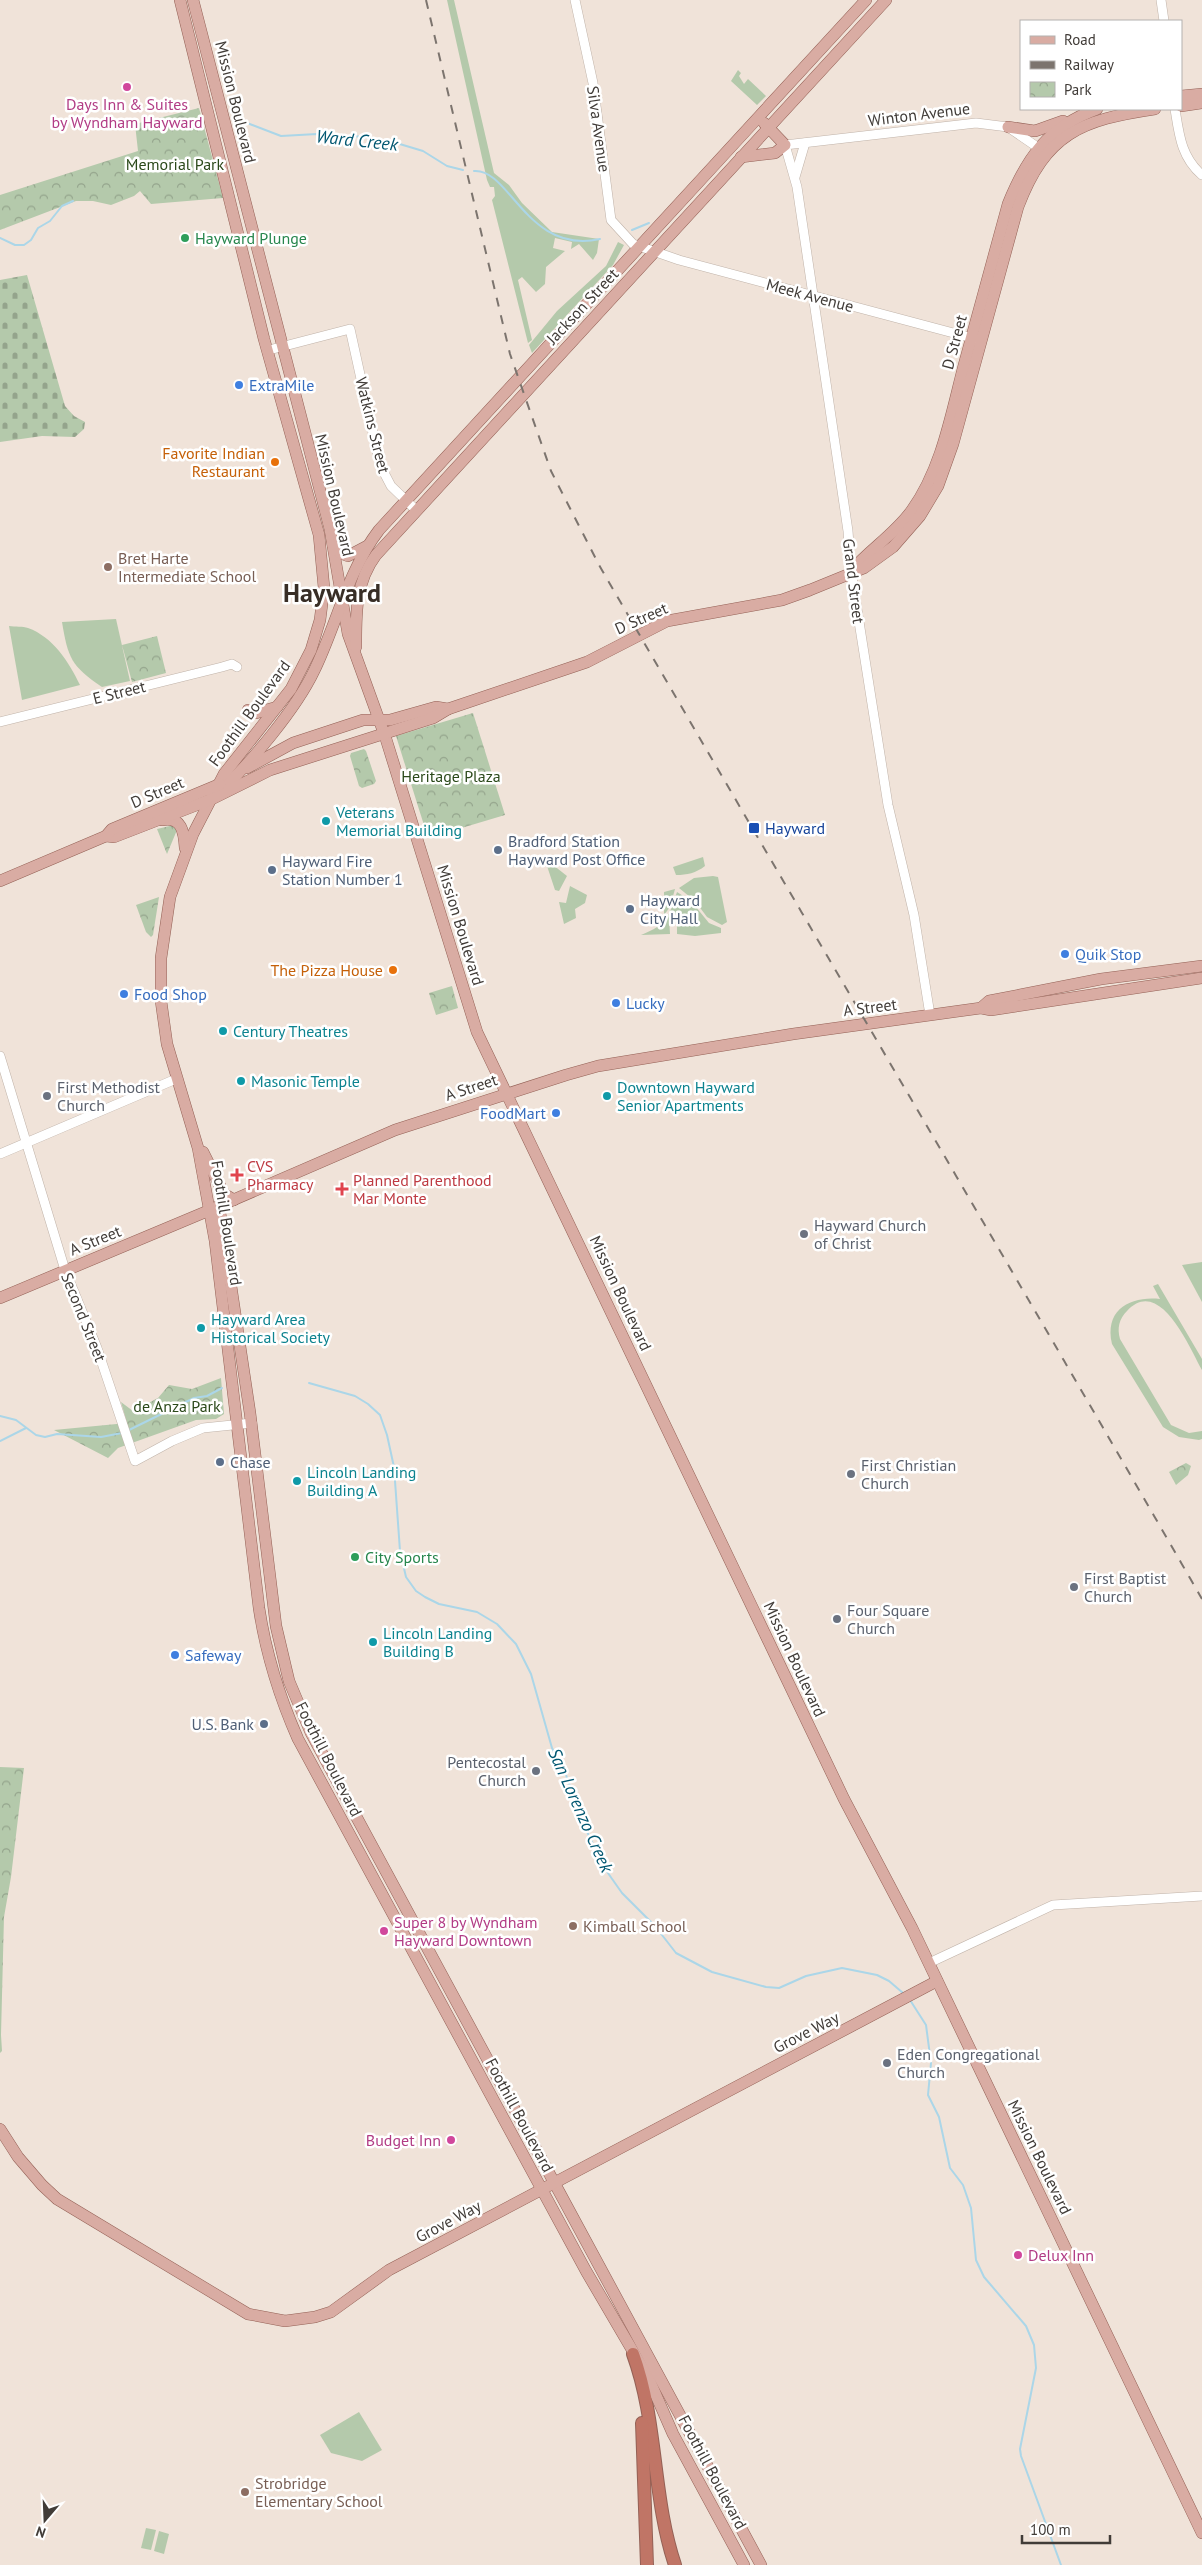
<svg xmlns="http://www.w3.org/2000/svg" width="1202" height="2565" font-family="'PT Sans',sans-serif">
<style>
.grass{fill:#b4c9ab}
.cemetery{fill:url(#cemetery-stones)}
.park{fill:url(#park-crowns)}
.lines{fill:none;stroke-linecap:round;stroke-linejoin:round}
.stream{stroke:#abd6e8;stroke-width:2}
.minor-casing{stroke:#c0b3a9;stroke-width:10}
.major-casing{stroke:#946156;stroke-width:12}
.highway-casing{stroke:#946156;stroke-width:14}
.minor{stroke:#fff;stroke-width:9}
.major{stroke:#d9aca3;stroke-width:11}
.highway{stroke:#c07566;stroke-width:12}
.rail{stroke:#7c746e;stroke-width:2;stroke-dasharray:9 9;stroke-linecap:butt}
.hotel-dot{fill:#d1479c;stroke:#fff;stroke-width:2}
.leisure-dot{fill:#2e9e5b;stroke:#fff;stroke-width:2}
.shop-dot{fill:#3f7fe0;stroke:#fff;stroke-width:2}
.food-dot{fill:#e8710a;stroke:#fff;stroke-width:2}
.education-dot{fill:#8d6e63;stroke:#fff;stroke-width:2}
.culture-dot{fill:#0f9aa8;stroke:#fff;stroke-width:2}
.transit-dot{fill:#1a4fb4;stroke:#fff;stroke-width:2}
.service-dot{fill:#5c6f8a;stroke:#fff;stroke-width:2}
.worship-dot{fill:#6b7280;stroke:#fff;stroke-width:2}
.health-dot{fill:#e0444e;stroke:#fff;stroke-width:2}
.labels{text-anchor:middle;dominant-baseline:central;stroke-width:5;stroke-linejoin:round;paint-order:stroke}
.street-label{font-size:16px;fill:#413c38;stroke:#fff}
.hotel-label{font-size:16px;fill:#b23c85;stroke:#fff;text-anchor:start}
.park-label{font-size:16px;fill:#2b491a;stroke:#fff}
.leisure-label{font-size:16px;fill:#27864d;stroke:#fff;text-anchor:start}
.shop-label{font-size:16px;fill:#366cbe;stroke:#fff;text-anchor:start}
.food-label{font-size:16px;fill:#c56008;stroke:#fff;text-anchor:end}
.education-label{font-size:16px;fill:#785e54;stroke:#fff;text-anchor:start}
.culture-label{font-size:16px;fill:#0d838f;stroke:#fff;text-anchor:start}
.transit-label{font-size:16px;fill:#164399;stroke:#fff;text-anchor:start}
.service-label{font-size:16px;fill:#4e5e75;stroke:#fff;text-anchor:start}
.worship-label{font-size:16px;fill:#5b616d;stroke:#fff;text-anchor:start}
.health-label{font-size:16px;fill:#be3a42;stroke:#fff;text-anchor:start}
.water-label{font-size:18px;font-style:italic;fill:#025771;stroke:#fff}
.town-label{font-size:26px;font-weight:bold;fill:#382e26;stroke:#fff}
</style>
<defs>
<pattern id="cemetery-stones" width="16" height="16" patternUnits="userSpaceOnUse" patternTransform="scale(1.25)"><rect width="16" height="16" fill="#b4c9ab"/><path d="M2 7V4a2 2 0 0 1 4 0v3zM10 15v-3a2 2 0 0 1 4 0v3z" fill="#94a48c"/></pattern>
<pattern id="park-crowns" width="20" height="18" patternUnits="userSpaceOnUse" patternTransform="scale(1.25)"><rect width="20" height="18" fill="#b4c9ab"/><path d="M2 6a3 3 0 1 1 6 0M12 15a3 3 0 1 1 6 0" fill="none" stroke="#94a48c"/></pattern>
</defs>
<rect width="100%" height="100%" fill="#f0e3d9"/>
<g class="grass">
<path d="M447 0H454L494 173 509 185 522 203 552 232 599 239 597 253 593 260 579 244 571 249 572 242 555 238 553 248 565 251 546 267 545 284 536 292 522 277 518 280 532 340 528 343 492 200 495 196 494 187H490L487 180Z"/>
<path d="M738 70 741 73 739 76 744 84 748 79 766 96 757 105 731 81Z"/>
<path d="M618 242 624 245 613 265 532 353 529 345 557 311 606 266Z"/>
<path d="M116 619 130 681 102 687C71 666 68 658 62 622Z"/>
<path d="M9 626C15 627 23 626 28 628 53 637 69 662 80 685L22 700Z"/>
<path d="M703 857 705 866C696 873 687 875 676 875L673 867Z"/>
<path d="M548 861 567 876 559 891 555 890 546 863Z"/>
<path d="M713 876 718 877 727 922 722 925 707 917 695 901 679 888 694 878Z"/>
<path d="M570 886 587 895 585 903 575 909 576 918 564 924 559 902 566 903Z"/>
<path d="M675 889 670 907 664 915V892Z"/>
<path d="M677 892 691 901 709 923 721 928V933L695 936 677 934V914L669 917 670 934 641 935C668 924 668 918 677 892Z"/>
<path d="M1202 1262V1302L1182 1265Z"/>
<path d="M1158 1284 1202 1359V1370C1190 1349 1160 1275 1127 1311 1119 1319 1117 1328 1120 1339L1171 1425 1189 1433 1202 1431V1439L1199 1440 1179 1437 1163 1427 1112 1344C1104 1309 1131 1296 1160 1299L1153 1286Z"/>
<path d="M359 2412 382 2450 362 2461 331 2453 320 2435Z"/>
<path d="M146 2528 156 2530 151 2550 141 2548Z"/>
<path d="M159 2531 169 2534 164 2554 154 2551Z"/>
</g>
<path class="cemetery" d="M27 275 65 406 74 416 85 422 84 429 75 437 42 436 0 442V280Z"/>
<g class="park">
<path d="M199 108 223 198 151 204 140 191 134 196 111 205 93 201H76L0 230V195L138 151 135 124Z"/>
<path d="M157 636 166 673 132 682 122 645Z"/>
<path d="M473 713 505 815 428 838 396 736Z"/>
<path d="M364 749 366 751 376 781 374 784 362 788 359 786 350 756 351 753Z"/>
<path d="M174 825 177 830 167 854 157 829Z"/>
<path d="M159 897 153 935 151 937 146 932 136 905Z"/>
<path d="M452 986 458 1008 436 1015 429 993Z"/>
<path d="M221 1378 224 1414 216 1419 196 1420 118 1448 108 1458 54 1430 127 1423 121 1402 133 1411 158 1398 169 1385 192 1389Z"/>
<path d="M1186 1463 1191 1466 1188 1475 1176 1485 1169 1472Z"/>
<path d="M0 1767 24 1768 11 1877 4 1917 1 2035 2 2051 0 2053Z"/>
</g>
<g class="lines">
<g class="stream">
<path d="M247 123 281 136 317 134 335 140 354 136 371 138 378 142H393L423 151 447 166 463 170"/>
<path d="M474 171C510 168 527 255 600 239"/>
<path d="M632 230 649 223"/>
<path d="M0 238 15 245H24L31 240 38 228 50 221 62 206 73 201"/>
<path d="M309 1383 355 1396 368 1404 380 1415 387 1435 394 1467 400 1551 406 1577 416 1591 425 1597 439 1604 477 1612 497 1624 516 1644 531 1674 552 1748 566 1775 584 1825 603 1866 622 1893 655 1926 676 1953 712 1972 766 1987 779 1988 806 1976 842 1968 877 1975 889 1981 903 1993"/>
<path d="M0 1416 16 1420 36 1435 45 1437 57 1434 101 1437 122 1433"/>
<path d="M129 1430 194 1398 207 1396 222 1388"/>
<path d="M0 1441 26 1428"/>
<path d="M910 2000 926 2025 931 2063 928 2095 939 2117 950 2168 963 2185 971 2208 976 2260 984 2277 1026 2326 1034 2345 1036 2368 1020 2449 1021 2456 1061 2565"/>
</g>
<defs>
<g id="minor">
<path d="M575 0 593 83 611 220 633 244 679 260 976 339"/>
<path d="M1161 0 1164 21"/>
<path d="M1175 109C1179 134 1181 157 1202 175"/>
<path d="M795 177 805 143"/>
<path d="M269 350 350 329 380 465 391 486 416 510"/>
<path d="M0 722 222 667 232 664 237 667"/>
<path d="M930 1015 914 915 888 805 851 571 848 531 797 187 785 145 976 123 1008 127 1043 151"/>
<path d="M0 1056 65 1270 97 1348 135 1461 172 1441 203 1428 252 1423"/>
<path d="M0 1154 176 1079"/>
<path d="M929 1963 1053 1905 1202 1896"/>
</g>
<g id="major">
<path d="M180 0 264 339 319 535 324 588 320 620 311 650 291 689 224 774 193 834 170 897 161 958V1001L167 1044 198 1148 215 1241 259 1608C266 1654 279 1696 298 1739L586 2271 648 2377 673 2434 744 2565"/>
<path d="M193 0 330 529 348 634 386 739 477 1032 844 1799 912 1928 1202 2533"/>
<path d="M1181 96 1202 94"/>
<path d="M1181 106 1202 103"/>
<path d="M1008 127 1035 131 1063 121"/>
<path d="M741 157 775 153 785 145 764 123"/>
<path d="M333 545 340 553 348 556 367 546"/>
<path d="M851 571C870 549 895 534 912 510 942 468 951 414 964 365 979 311 994 257 1008 204 1027 157 1048 127 1097 109"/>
<path d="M356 647C356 614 355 583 376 555L886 0"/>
<path d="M248 710 256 713 277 707"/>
<path d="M247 768 293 743 363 720H390L436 707 448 709"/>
<path d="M221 791C251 762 296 709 314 671 337 624 347 572 379 530L866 0"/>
<path d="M162 820C182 816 184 832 185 848"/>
<path d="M106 836 114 837 212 799 270 770 433 718 448 709 587 662 667 621 782 600 810 590 864 568 893 547 920 516 938 486 953 444 1018 207C1046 133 1081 120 1155 109"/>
<path d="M0 881 106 836 112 829 220 784"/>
<path d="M981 1008 989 1001 1101 979 1202 966"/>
<path d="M203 1152 224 1194 234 1200"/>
<path d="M219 1206 250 1413 276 1626 289 1681 311 1733 761 2565"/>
<path d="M0 1298 210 1210 395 1130 566 1075 598 1066 793 1034 981 1008 991 1010 1202 978"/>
<path d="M0 2129 18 2157 42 2185 57 2199 248 2314 285 2321 315 2317 331 2312 389 2270 937 1981"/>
</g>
<g id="highway">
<path d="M633 2354C658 2422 652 2497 675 2565"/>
<path d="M642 2423 647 2565"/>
</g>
</defs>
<use href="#minor" class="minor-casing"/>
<use href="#major" class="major-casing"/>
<use href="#highway" class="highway-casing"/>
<use href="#minor" class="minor"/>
<use href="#major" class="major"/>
<use href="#highway" class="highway"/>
<path class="rail" d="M426 0 510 354 551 471 599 565C799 910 1003 1253 1202 1599"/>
</g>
<g class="hotel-dot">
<circle cx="127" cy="87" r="5"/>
<circle cx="384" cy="1931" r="5"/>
<circle cx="451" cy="2140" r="5"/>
<circle cx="1018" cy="2255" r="5"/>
</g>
<g class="leisure-dot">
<circle cx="185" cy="238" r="5"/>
<circle cx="355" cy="1557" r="5"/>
</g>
<g class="shop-dot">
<circle cx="239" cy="385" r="5"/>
<circle cx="1065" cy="954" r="5"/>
<circle cx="124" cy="994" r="5"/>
<circle cx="616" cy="1003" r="5"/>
<circle cx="556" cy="1113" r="5"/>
<circle cx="175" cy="1655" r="5"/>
</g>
<g class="food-dot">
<circle cx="275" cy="462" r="5"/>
<circle cx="393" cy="970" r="5"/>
</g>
<g class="education-dot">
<circle cx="108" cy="567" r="5"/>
<circle cx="573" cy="1926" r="5"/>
<circle cx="245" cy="2492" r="5"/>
</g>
<g class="culture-dot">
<circle cx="326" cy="821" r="5"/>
<circle cx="223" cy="1031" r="5"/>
<circle cx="241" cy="1081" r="5"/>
<circle cx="607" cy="1096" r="5"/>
<circle cx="201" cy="1328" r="5"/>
<circle cx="297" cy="1481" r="5"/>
<circle cx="373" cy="1642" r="5"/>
</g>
<rect class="transit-dot" x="748" y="822" width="12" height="12" rx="2.5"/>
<g class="service-dot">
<circle cx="498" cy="850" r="5"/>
<circle cx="272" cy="870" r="5"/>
<circle cx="630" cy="909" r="5"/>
<circle cx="220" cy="1462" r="5"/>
<circle cx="264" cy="1724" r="5"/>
</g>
<g class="worship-dot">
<circle cx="47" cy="1096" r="5"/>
<circle cx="804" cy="1234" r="5"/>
<circle cx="851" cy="1474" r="5"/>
<circle cx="1074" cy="1587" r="5"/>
<circle cx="837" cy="1619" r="5"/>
<circle cx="536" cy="1771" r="5"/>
<circle cx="887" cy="2063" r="5"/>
</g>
<g class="health-dot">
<path d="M234.5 1167.5h5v5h5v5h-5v5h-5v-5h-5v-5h5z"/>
<path d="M339.5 1181.5h5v5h5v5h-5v5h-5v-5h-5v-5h5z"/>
</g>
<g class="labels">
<g class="street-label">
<text transform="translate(236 102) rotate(76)">Mission Boulevard</text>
<text transform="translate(919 114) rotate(-7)">Winton Avenue</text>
<text transform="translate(599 129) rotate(82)">Silva Avenue</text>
<text transform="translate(810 295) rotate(15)">Meek Avenue</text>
<text transform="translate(582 306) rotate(-47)">Jackson Street</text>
<text transform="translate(954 342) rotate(-75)">D Street</text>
<text transform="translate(373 425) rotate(76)">Watkins Street</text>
<text transform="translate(335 495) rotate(77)">Mission Boulevard</text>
<text transform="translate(854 581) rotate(83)">Grand Street</text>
<text transform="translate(641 618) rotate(-24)">D Street</text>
<text transform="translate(119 692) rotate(-14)">E Street</text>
<text transform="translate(249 713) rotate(-54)">Foothill Boulevard</text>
<text transform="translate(157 792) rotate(-23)">D Street</text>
<text transform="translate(461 925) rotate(73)">Mission Boulevard</text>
<text transform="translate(870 1007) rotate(-7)">A Street</text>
<text transform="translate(471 1087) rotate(-18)">A Street</text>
<text transform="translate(227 1223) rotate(81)">Foothill Boulevard</text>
<text transform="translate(95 1240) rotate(-22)">A Street</text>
<text transform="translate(621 1293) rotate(65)">Mission Boulevard</text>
<text transform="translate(84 1317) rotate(68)">Second Street</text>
<text transform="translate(795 1659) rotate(65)">Mission Boulevard</text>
<text transform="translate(329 1759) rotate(63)">Foothill Boulevard</text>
<text transform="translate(806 2032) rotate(-27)">Grove Way</text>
<text transform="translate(520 2115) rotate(62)">Foothill Boulevard</text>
<text transform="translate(1040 2157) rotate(64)">Mission Boulevard</text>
<text transform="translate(448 2221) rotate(-28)">Grove Way</text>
<text transform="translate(713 2472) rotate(62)">Foothill Boulevard</text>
</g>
<g class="hotel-label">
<text x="127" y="104" text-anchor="middle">Days Inn &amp; Suites<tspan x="127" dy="18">by Wyndham Hayward</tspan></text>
<text x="394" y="1922">Super 8 by Wyndham<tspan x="394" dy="18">Hayward Downtown</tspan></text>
<text x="441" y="2140" text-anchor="end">Budget Inn</text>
<text x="1028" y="2255">Delux Inn</text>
</g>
<g class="park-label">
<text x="175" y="164">Memorial Park</text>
<text x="451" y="776">Heritage Plaza</text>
<text x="177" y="1406">de Anza Park</text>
</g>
<g class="leisure-label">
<text x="195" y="238">Hayward Plunge</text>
<text x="365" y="1557">City Sports</text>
</g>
<g class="shop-label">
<text x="249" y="385">ExtraMile</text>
<text x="1075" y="954">Quik Stop</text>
<text x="134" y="994">Food Shop</text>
<text x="626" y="1003">Lucky</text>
<text x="546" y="1113" text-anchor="end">FoodMart</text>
<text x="185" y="1655">Safeway</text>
</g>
<g class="food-label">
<text x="265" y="453">Favorite Indian<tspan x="265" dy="18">Restaurant</tspan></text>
<text x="383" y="970">The Pizza House</text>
</g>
<g class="education-label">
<text x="118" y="558">Bret Harte<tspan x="118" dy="18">Intermediate School</tspan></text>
<text x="583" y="1926">Kimball School</text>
<text x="255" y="2483">Strobridge<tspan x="255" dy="18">Elementary School</tspan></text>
</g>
<g class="culture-label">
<text x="336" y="812">Veterans<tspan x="336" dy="18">Memorial Building</tspan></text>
<text x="233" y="1031">Century Theatres</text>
<text x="251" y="1081">Masonic Temple</text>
<text x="617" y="1087">Downtown Hayward<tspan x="617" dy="18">Senior Apartments</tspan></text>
<text x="211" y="1319">Hayward Area<tspan x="211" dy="18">Historical Society</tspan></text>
<text x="307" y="1472">Lincoln Landing<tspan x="307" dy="18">Building A</tspan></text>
<text x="383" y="1633">Lincoln Landing<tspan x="383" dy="18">Building B</tspan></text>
</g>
<g class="transit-label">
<text x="765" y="828">Hayward</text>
</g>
<g class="service-label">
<text x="508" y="841">Bradford Station<tspan x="508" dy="18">Hayward Post Office</tspan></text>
<text x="282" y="861">Hayward Fire<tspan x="282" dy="18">Station Number 1</tspan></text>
<text x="640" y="900">Hayward<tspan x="640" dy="18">City Hall</tspan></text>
<text x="230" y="1462">Chase</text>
<text x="254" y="1724" text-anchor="end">U.S. Bank</text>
</g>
<g class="worship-label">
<text x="57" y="1087">First Methodist<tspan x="57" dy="18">Church</tspan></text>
<text x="814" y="1225">Hayward Church<tspan x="814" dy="18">of Christ</tspan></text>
<text x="861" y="1465">First Christian<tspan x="861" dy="18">Church</tspan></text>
<text x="1084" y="1578">First Baptist<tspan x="1084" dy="18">Church</tspan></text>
<text x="847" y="1610">Four Square<tspan x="847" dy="18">Church</tspan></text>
<text x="526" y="1762" text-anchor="end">Pentecostal<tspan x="526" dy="18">Church</tspan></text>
<text x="897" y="2054">Eden Congregational<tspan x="897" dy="18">Church</tspan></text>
</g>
<g class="health-label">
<text x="247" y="1166">CVS<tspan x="247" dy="18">Pharmacy</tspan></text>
<text x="353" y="1180">Planned Parenthood<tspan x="353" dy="18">Mar Monte</tspan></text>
</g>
<g class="water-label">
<text transform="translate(357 140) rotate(6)">Ward Creek</text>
<text transform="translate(581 1810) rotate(66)">San Lorenzo Creek</text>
</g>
<g class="town-label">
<text x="332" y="592">Hayward</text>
</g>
</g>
<rect x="1020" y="20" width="162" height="90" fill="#ffffff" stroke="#b3b1af"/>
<rect x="1030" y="36" width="25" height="8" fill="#d9aca3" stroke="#b3b1af"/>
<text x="1064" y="45" font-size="15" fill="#413c38">Road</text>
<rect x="1030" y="61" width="25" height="8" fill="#7c746e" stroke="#b3b1af"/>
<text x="1064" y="70" font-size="15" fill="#413c38">Railway</text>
<rect x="1030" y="82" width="25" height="15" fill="url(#park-crowns)" stroke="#b3b1af"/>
<text x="1064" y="95" font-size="15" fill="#413c38">Park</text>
<g transform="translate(45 2520) rotate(199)" stroke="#ffffff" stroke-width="4" paint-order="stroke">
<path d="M0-4L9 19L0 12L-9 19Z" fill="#413c38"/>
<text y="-8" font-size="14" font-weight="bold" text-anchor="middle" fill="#413c38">N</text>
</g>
<path d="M1022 2535v8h88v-8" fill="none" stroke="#413c38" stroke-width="2.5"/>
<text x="1030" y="2535" font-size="15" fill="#413c38" stroke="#ffffff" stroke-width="4" paint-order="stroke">100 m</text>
</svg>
